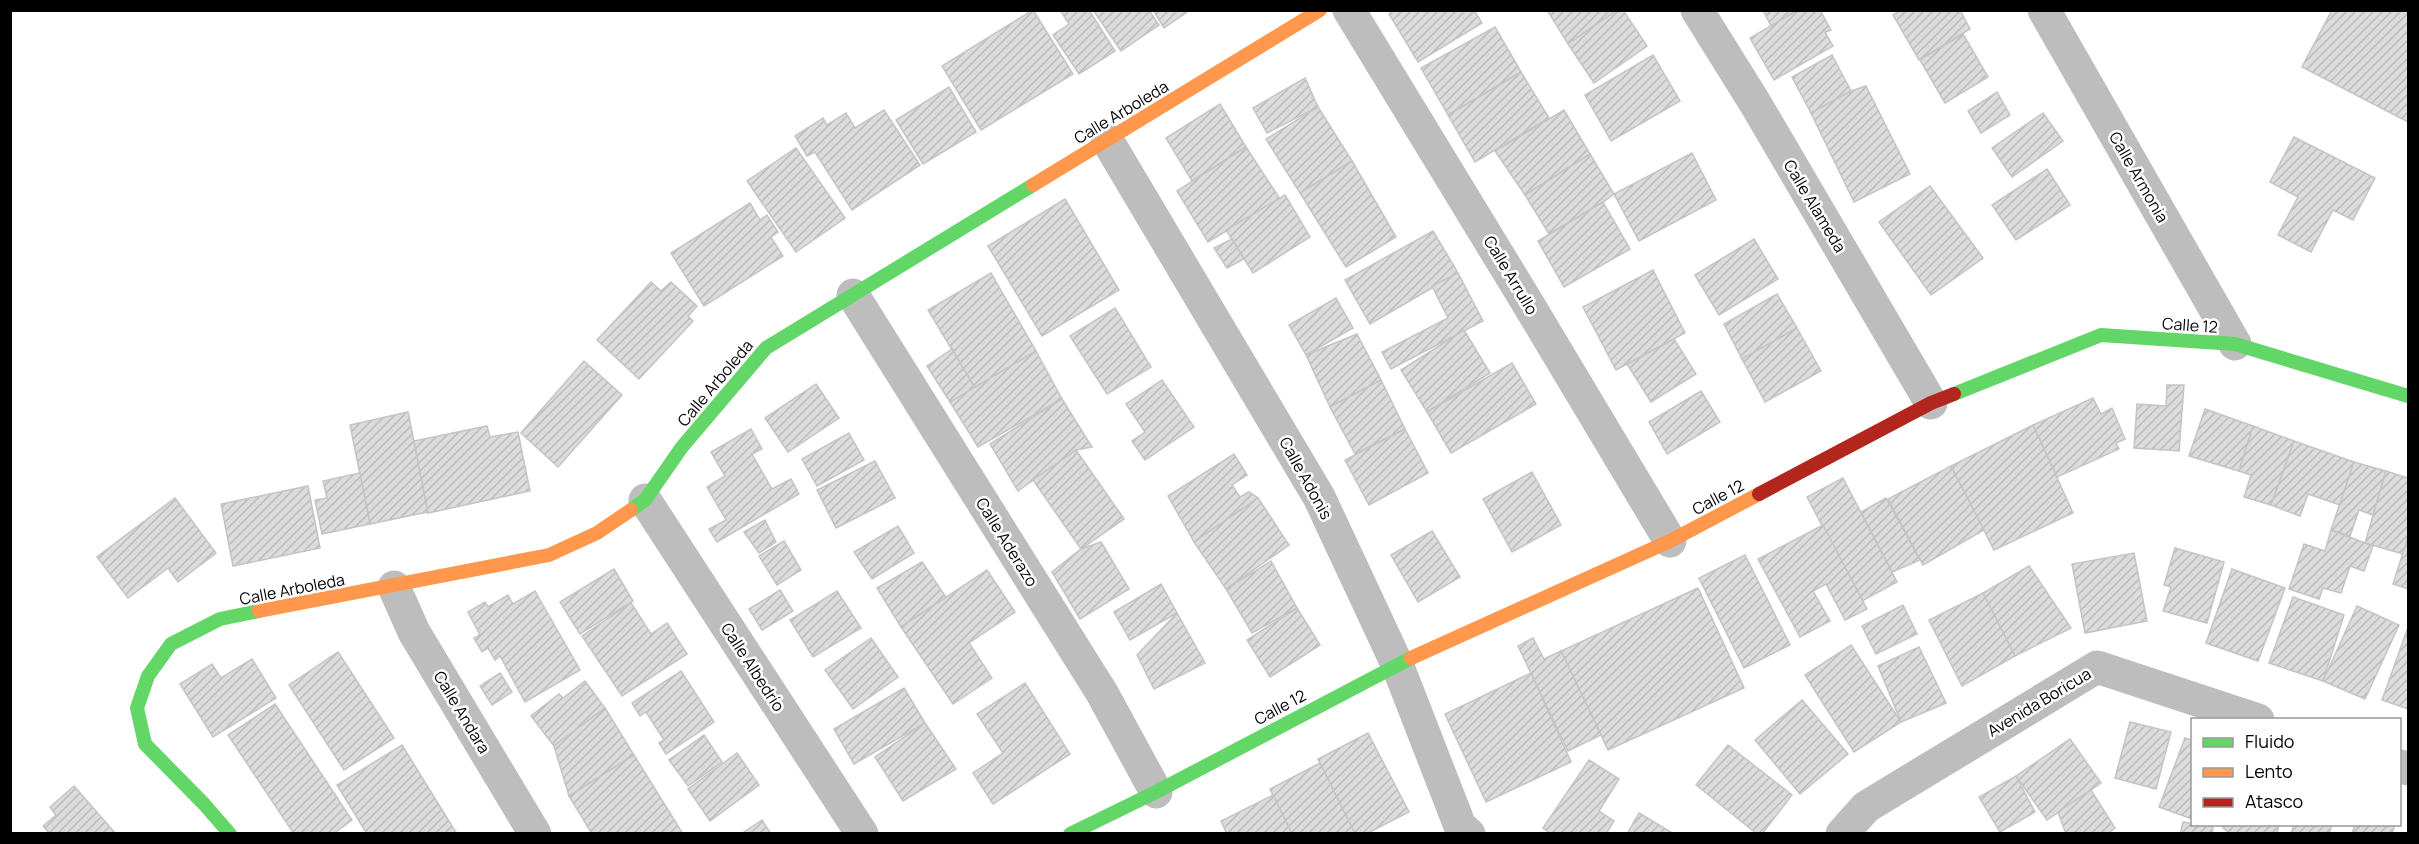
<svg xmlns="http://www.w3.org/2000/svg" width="2419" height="844" font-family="Manrope,sans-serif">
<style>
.building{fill:url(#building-hatch);stroke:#c4c4c4;stroke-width:1.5}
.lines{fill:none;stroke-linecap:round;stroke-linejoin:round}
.street{stroke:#bdbdbd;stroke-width:33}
.fast{stroke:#63d668;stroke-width:14}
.slow{stroke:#ff974d;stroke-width:14}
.jam{stroke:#b3261e;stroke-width:14}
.labels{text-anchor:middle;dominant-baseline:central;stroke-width:5;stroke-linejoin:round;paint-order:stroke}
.street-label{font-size:16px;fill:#000;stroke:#fff}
</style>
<defs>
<pattern id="building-hatch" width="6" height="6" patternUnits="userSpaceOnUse" patternTransform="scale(1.5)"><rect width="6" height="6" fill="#dcdcdc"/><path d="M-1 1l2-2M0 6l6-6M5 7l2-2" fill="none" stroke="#bbb"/></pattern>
</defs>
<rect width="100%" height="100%" fill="#fff"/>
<g class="building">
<path d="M1033 10 1073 74 981 130 942 66Z"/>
<path d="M1060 10H1089L1115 51 1079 74 1053 35 1069 24Z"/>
<path d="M1093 10H1149L1159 25 1121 51Z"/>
<path d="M1153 10H1190L1164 28Z"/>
<path d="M1394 10H1474L1482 23 1418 62 1389 14Z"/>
<path d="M1547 10H1617L1568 44Z"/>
<path d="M1617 10H1623L1647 46 1594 83 1568 44Z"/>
<path d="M1763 10H1798L1771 26Z"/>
<path d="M1798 10H1820L1831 30 1825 32 1833 46 1774 80 1750 38Z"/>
<path d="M1901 10H1960L1970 29 1919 60 1893 15Z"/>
<path d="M2332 10H2408V122L2302 67Z"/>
<path d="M1495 27 1521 72 1448 115 1421 68Z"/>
<path d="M1963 34 1988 77 1945 103 1920 60Z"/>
<path d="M1653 55 1680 101 1611 141 1585 95Z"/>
<path d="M1832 55 1851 91 1811 113 1792 77Z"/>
<path d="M1521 72 1549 118 1475 162 1448 115Z"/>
<path d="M1305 78 1318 107 1267 133 1253 108Z"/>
<path d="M1866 86 1910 174 1854 202 1811 113 1851 91Z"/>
<path d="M949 87 976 132 923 164 896 120Z"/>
<path d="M1997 92 2010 115 1981 133 1968 111Z"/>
<path d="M1220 104 1246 147 1192 181 1166 138Z"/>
<path d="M1318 107 1352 161 1300 193 1266 139Z"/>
<path d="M884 110 920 165 852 210 815 152 807 156 795 136 823 118 827 125 846 113 855 128Z"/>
<path d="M1564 110 1590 154 1525 195 1495 151Z"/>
<path d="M2043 113 2063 141 2012 177 1992 148Z"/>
<path d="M2294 137 2375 178 2353 220 2333 210 2311 252 2278 235 2298 197 2270 182Z"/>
<path d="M1246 147 1280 199 1208 242 1177 191Z"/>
<path d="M796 148 845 218 796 252 747 181Z"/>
<path d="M1692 153 1716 200 1639 241 1614 194Z"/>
<path d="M1590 154 1614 194 1603 202 1549 234 1525 195Z"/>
<path d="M1352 161 1396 237 1346 267 1300 193Z"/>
<path d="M2047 169 2070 205 2016 240 1992 205Z"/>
<path d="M1930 186 1983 258 1931 295 1879 222Z"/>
<path d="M1285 195 1310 237 1253 273 1226 230Z"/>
<path d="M1065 199 1119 290 1042 336 988 246Z"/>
<path d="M1603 202 1630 249 1564 287 1538 241Z"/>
<path d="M750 203 760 220 767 215 778 232 771 237 783 256 704 306 671 253Z"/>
<path d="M1433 231 1458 273 1370 324 1345 280Z"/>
<path d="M1232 239 1244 259 1227 268 1214 248Z"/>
<path d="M1754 239 1778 279 1719 315 1695 275Z"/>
<path d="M1653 270 1685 333 1616 370 1583 307Z"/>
<path d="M991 273 1036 351 975 388 928 310Z"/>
<path d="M1458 273 1483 321 1391 369 1382 352 1448 318 1432 286Z"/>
<path d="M651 282 661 291 671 282 697 306 688 316 693 321 639 379 597 340Z"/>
<path d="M1777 294 1797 328 1742 359 1724 324Z"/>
<path d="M1336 298 1353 328 1306 355 1289 325Z"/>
<path d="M1115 308 1151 367 1107 394 1070 336Z"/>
<path d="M1797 328 1821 371 1765 402 1742 359Z"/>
<path d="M1464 330 1490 373 1427 412 1401 370Z"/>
<path d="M1357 334 1381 380 1330 407 1306 355Z"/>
<path d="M1674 339 1696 374 1651 402 1627 364Z"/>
<path d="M952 349 975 388 950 402 927 366Z"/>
<path d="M1036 351 1062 399 978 447 950 402Z"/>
<path d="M584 361 622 395 558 467 521 433Z"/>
<path d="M1512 363 1536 404 1451 453 1427 412Z"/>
<path d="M1162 380 1194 427 1145 460 1132 441 1145 432 1126 404Z"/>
<path d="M1381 380 1405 429 1355 454 1330 407Z"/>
<path d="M816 384 839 418 788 452 765 418Z"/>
<path d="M2167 385H2184L2179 451 2134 448 2137 404 2166 406Z"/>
<path d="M1701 391 1720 422 1667 454 1649 422Z"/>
<path d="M2093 398 2101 414 2112 408 2125 439 2116 443 2119 449 2057 477 2033 425Z"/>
<path d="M1062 399 1092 447 1076 450 1018 491 990 444Z"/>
<path d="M2205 409 2253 426 2239 471 2189 456Z"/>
<path d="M408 412 428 512 370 524 350 425Z"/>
<path d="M2033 425 2073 513 1994 550 1951 466Z"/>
<path d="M487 426 490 437 518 432 530 491 428 513 414 441Z"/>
<path d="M2253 426 2294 441 2271 505 2244 497 2251 475 2239 471Z"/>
<path d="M751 429 762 449 752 454 772 489 791 479 799 494 717 542 709 529 726 520 707 487 725 476 711 452Z"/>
<path d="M1405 429 1428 473 1369 505 1345 460Z"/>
<path d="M849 433 864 460 817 486 802 459Z"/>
<path d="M2294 441 2354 462 2340 505 2308 494 2300 516 2271 505Z"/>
<path d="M1076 450 1124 519 1081 549 1033 480Z"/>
<path d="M1234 454 1247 475 1232 485 1240 497 1249 492 1258 498 1194 542 1168 496Z"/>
<path d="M875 461 895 498 836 528 817 490Z"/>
<path d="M2354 462 2386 471 2373 515 2359 510 2350 536 2331 530Z"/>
<path d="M1951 466 1984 530 1923 565 1888 499Z"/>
<path d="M2386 471 2408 478V537L2403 554 2365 543Z"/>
<path d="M1532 472 1561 525 1512 552 1483 499Z"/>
<path d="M360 473 370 524 322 534 315 500 327 498 323 481Z"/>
<path d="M1843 478 1897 582 1862 601 1807 497Z"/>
<path d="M308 486 320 548 233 566 221 504Z"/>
<path d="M175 498 216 553 178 582 168 568 128 598 97 557Z"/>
<path d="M1258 498 1289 545 1226 589 1194 542Z"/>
<path d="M1886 498 1920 560 1892 572 1861 512Z"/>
<path d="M765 520 776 542 759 553 744 532Z"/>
<path d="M1823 525 1867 609 1845 620 1826 584 1813 591 1830 621 1800 637 1758 559Z"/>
<path d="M898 526 914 553 872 579 854 552Z"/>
<path d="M2331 530 2373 546 2364 571 2350 566 2341 593 2323 588 2319 599 2289 589 2304 544 2325 551Z"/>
<path d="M1432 531 1460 577 1418 602 1391 555Z"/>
<path d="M2408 537V589L2393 584Z"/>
<path d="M784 541 801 570 777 585 759 556Z"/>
<path d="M1101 542 1129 589 1080 619 1052 572 1081 549Z"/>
<path d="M2175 548 2224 562 2207 623 2163 611 2171 587 2164 585Z"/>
<path d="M2134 553 2147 621 2085 633 2072 564Z"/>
<path d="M1745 555 1790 645 1744 668 1699 578Z"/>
<path d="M1271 561 1297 608 1252 633 1226 589Z"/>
<path d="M922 562 946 597 901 627 877 588Z"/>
<path d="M2029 566 2071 628 2015 656 1983 593Z"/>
<path d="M614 569 633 601 580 634 560 602Z"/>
<path d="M2232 569 2285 588 2258 661 2206 643Z"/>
<path d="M987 570 1015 612 969 643 992 678 953 704 901 627Z"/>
<path d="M1161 584 1177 613 1130 640 1114 612Z"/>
<path d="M1698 588 1744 688 1608 750 1561 651Z"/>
<path d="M780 590 793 611 762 630 749 609Z"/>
<path d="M535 591 580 670 525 702 500 656 495 660 488 648 482 652 474 638 480 635 468 612 485 602 488 607 508 595 513 604Z"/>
<path d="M837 591 861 628 813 657 790 620Z"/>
<path d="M1983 593 2015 656 1962 686 1929 620Z"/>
<path d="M2293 597 2344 615 2323 681 2269 663Z"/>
<path d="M631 603 651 634 667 623 687 654 622 696 582 636Z"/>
<path d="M1903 605 1917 634 1876 654 1862 626Z"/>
<path d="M2357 606 2399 625 2365 699 2323 681Z"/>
<path d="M1297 608 1320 645 1270 677 1247 640Z"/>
<path d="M1177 613 1205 663 1154 689 1137 655Z"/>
<path d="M2407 630H2408V709L2382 700Z"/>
<path d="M871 638 898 677 853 709 825 670Z"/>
<path d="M1533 638 1544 659 1561 651 1601 735 1568 751 1518 646Z"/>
<path d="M1851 645 1901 722 1854 752 1805 675Z"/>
<path d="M1919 647 1946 703 1901 722 1878 666Z"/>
<path d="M338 652 394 738 344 770 289 685Z"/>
<path d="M252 659 276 698 213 737 180 684 212 664 221 678Z"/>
<path d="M681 671 714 722 666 754 659 743 664 740 646 712 640 716 632 703Z"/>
<path d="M500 673 512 692 492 705 480 686Z"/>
<path d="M1531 673 1571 762 1486 802 1445 714Z"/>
<path d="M585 681 605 708 554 746 531 716 559 694 563 698Z"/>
<path d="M1025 683 1070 754 993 804 973 773 1003 753 977 714Z"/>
<path d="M904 688 925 723 854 764 834 729Z"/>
<path d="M1802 700 1848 754 1800 794 1755 740Z"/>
<path d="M275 704 352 820 333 834H294L228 735Z"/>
<path d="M605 708 634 755 569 796 554 746Z"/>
<path d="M2130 722 2171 732 2156 789 2115 778Z"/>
<path d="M925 723 956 769 903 801 875 757Z"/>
<path d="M1368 733 1409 812 1366 834H1355L1318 759Z"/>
<path d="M704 735 722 762 688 786 669 760Z"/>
<path d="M2185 738 2192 740V819L2159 807Z"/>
<path d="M2070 739 2101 783 2047 820 2016 776Z"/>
<path d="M402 745 457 834H367L337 785Z"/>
<path d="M1728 745 1792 795 1762 834H1757L1696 785Z"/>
<path d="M737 753 759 785 710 821 688 789Z"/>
<path d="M634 755 683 834H592L569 796Z"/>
<path d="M1589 760 1619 779 1599 811 1614 821 1606 834H1551L1543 828Z"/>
<path d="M1320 763 1355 834H1292L1270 789Z"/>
<path d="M2016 776 2035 812 2000 832 1979 797Z"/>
<path d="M74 786 116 834H50L43 826 56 815 50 807Z"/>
<path d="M2091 790 2115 828 2107 834H2066L2058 812Z"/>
<path d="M1273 795 1292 834H1227L1221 821Z"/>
<path d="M1639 813 1674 834H1627Z"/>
<path d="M762 820 771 834H741Z"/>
<path d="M2183 822 2213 827 2212 834H2180Z"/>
<path d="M2223 824H2279L2277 834H2231L2223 828Z"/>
<path d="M2294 824H2332L2329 834H2291Z"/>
<path d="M2355 824H2395L2392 834H2352Z"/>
</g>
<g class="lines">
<g class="street">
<path d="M1349 10 1530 307 1670 541"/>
<path d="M1697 10 1755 103 1931 403"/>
<path d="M2044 10 2235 344"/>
<path d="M1107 140 1319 497 1397 664 1460 826 1469 834"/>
<path d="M853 295 1102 693 1156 792"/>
<path d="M645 500 862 834"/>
<path d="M394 587 414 632 535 834"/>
<path d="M2400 766 2408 769"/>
<path d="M1842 834 1866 807 2097 667 2258 720"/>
</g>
<g class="fast">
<path d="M1954 394 2101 335 2235 344 2408 396"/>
<path d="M631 510 645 500 682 447 766 348 1033 185"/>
<path d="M230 834 204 804 145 744 137 708 148 676 171 644 220 619 259 611"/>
<path d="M1070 834 1156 792 1411 658"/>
</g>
<g class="slow">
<path d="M1033 185 1320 10"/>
<path d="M259 611 549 555 597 533 631 510"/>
<path d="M1411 658 1670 541 1759 494"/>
</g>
<path class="jam" d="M1759 494 1931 403 1954 394"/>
</g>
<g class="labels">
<g class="street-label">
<text transform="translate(1121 112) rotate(-31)">Calle Arboleda</text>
<text transform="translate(2139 177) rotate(60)">Calle Armonia</text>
<text transform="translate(1815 206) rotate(59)">Calle Alameda</text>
<text transform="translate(1511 275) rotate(59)">Calle Arrullo</text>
<text transform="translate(2190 325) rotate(4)">Calle 12</text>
<text transform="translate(715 383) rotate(-50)">Calle Arboleda</text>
<text transform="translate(1306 478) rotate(61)">Calle Adonis</text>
<text transform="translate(1718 497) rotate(-28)">Calle 12</text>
<text transform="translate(1007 542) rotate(58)">Calle Aderazo</text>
<text transform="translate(292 589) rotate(-11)">Calle Arboleda</text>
<text transform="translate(753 667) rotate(57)">Calle Albedrío</text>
<text transform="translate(2039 702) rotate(-31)">Avenida Boricua</text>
<text transform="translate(1280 707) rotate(-28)">Calle 12</text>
<text transform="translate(462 712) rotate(59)">Calle Andara</text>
</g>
</g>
<rect width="2419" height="844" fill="none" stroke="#000000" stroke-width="24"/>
<rect x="2191" y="718" width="210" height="108" fill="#ffffff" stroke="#999999" stroke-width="1.5"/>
<rect x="2203" y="738" width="30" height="9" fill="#63d668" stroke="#999999" stroke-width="1.5"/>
<text x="2245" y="748" font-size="18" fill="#000000">Fluido</text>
<rect x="2203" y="768" width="30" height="9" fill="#ff974d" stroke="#999999" stroke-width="1.5"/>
<text x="2245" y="778" font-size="18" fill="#000000">Lento</text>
<rect x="2203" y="798" width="30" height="9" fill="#b3261e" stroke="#999999" stroke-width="1.5"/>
<text x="2245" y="808" font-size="18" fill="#000000">Atasco</text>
</svg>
